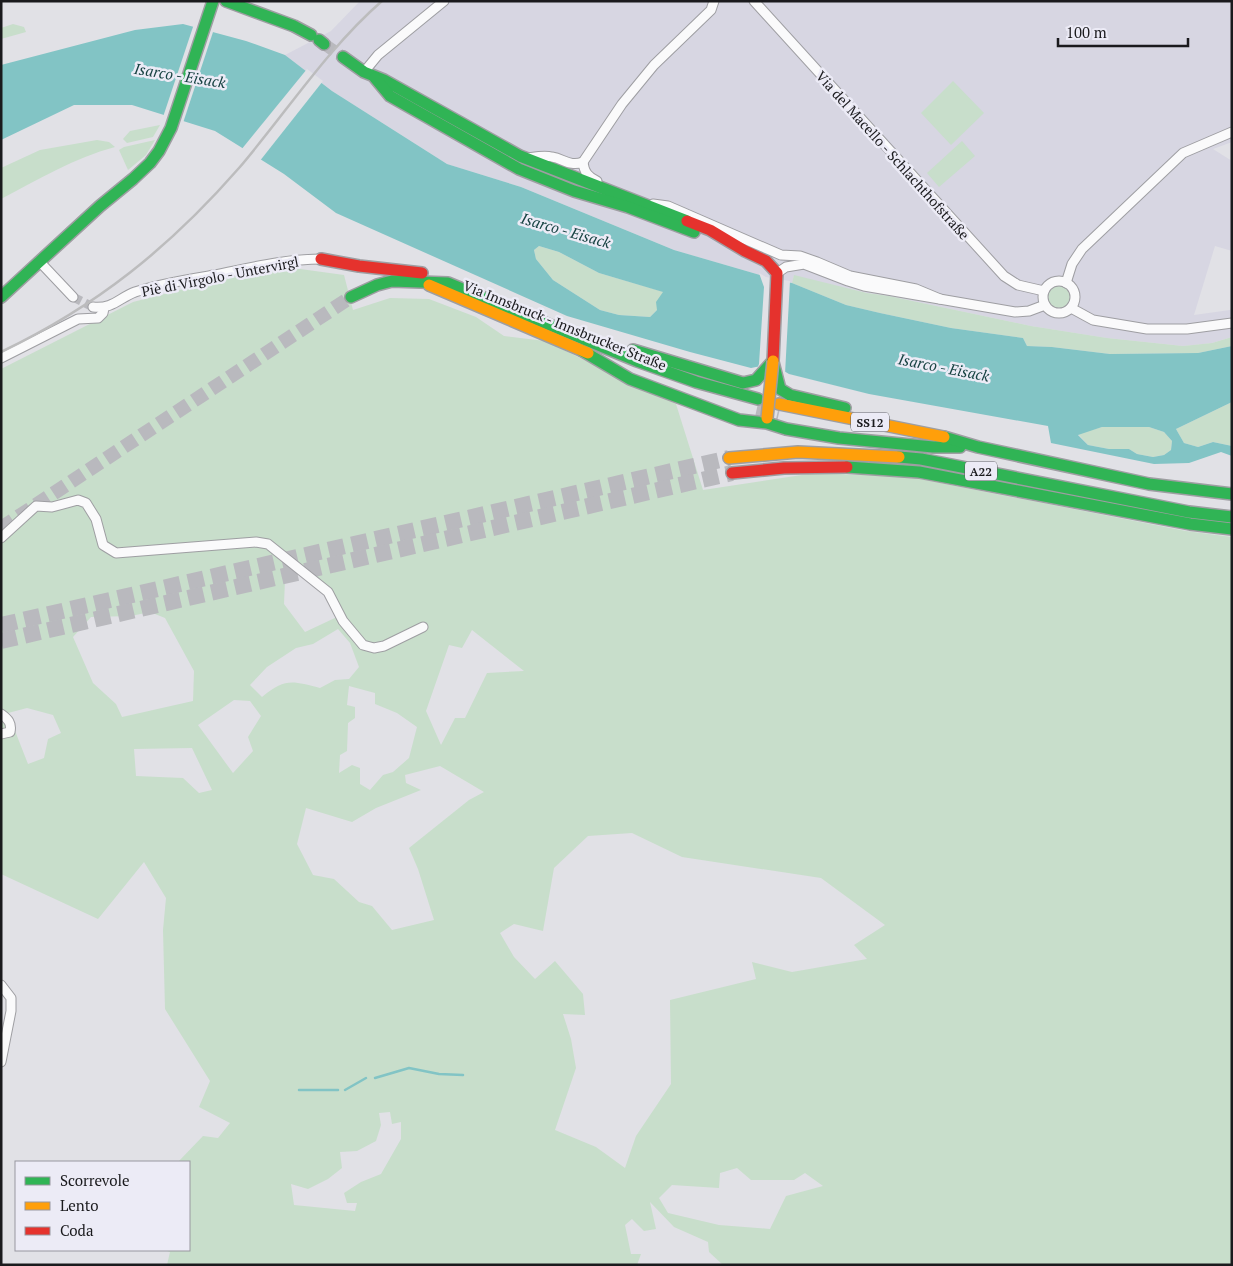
<svg xmlns="http://www.w3.org/2000/svg" width="1233" height="1266" font-family="'PT Serif',serif">
<style>
.built{fill:#d7d6e2}
.green{fill:#c8decb;fill-rule:evenodd}
.water{fill:#82c4c5;fill-rule:evenodd}
.pier{fill:#e1e1e6}
.lines{fill:none;stroke-linecap:round;stroke-linejoin:round}
.stream{stroke:#82c4c5;stroke-width:2.5}
.street-tunnel{stroke:#b9b9be;stroke-width:9;stroke-dasharray:9 4.5;stroke-linecap:butt}
.secondary-tunnel{stroke:#b9b9be;stroke-width:12;stroke-dasharray:12 6;stroke-linecap:butt}
.primary-tunnel{stroke:#b9b9be;stroke-width:14;stroke-dasharray:14 7;stroke-linecap:butt}
.highway-tunnel{stroke:#b9b9be;stroke-width:16;stroke-dasharray:16 8;stroke-linecap:butt}
.street-casing{stroke:#9e9ea2;stroke-width:11}
.fast-casing{stroke:#9e9ea2;stroke-width:14}
.slow-casing{stroke:#9e9ea2;stroke-width:14}
.jam-casing{stroke:#9e9ea2;stroke-width:14}
.street{stroke:#fafafb;stroke-width:9}
.fast{stroke:#30b455;stroke-width:11}
.slow{stroke:#ff9f0a;stroke-width:11}
.jam{stroke:#e5322d;stroke-width:11}
.rail{stroke:#bcbcbd;stroke-width:2.5}
.slow-bridge-casing{stroke:#9e9ea2;stroke-width:14;stroke-linecap:butt}
.slow-bridge{stroke:#ff9f0a;stroke-width:11}
.labels{text-anchor:middle;dominant-baseline:central;stroke-width:5;stroke-linejoin:round;paint-order:stroke}
.shield{fill:#ecebf6;stroke:#59595e;stroke-width:1}
.shield-label{font-size:12px;font-weight:bold;fill:#1a1a1d}
.street-label{font-size:14px;fill:#1a1a1d;stroke:#ecebf6}
.water-label{font-size:15px;font-style:italic;fill:#184343;stroke:#ecebf6}
</style>
<rect width="100%" height="100%" fill="#e1e1e6"/>
<path class="built" d="M360 1H1232V142L1213 149 1232 161V251L1215 246 1194 315 1230 310 1232 307V337L1212 343 1183 346 1107 338 1031 326 889 296 867 293 794 276 792 283 765 279 760 275 674 250 521 187 447 164 332 91 285 55 331 31Z"/>
<g class="green">
<path d="M13 24 24 27 26 32 1 39V28Z"/>
<path d="M953 81 984 113 951 145 921 113Z"/>
<path d="M160 125 153 137 127 143 123 139 130 131Z"/>
<path d="M97 140 109 142 115 147C74 158 39 179 1 199V168L40 150Z"/>
<path d="M155 140 146 155 128 170 119 150 124 147Z"/>
<path d="M962 141 975 156 939 187 927 173Z"/>
<path d="M539 246 559 252 599 273 664 292 657 310 650 317 619 315 600 310 553 280 536 259 534 250Z"/>
<path d="M293 268 344 275 353 310 390 298 429 299 476 317 504 336 545 341 676 404 703 490 815 473 910 477 1186 531 1232 537V1265H723L709 1252 708 1242 674 1227 650 1202 656 1229 644 1231 632 1219 625 1225 631 1254H641L637 1265H167L170 1252 164 1250H189V1162H178L203 1136 218 1138 230 1123 199 1107 210 1081 165 1009 163 930 166 898 144 862 98 919 1 874V369L133 302 227 278ZM300 573 325 593 337 617 305 632 284 604 285 580ZM150 612 165 618 194 671 193 701 122 717 116 704 93 683 73 637 91 617 131 616ZM338 629 350 643 359 667 349 679 335 680 320 688C292 681 285 678 262 697L250 685 267 667 296 648 313 644ZM472 630 524 671 487 673 465 718H455L441 745 426 711 449 645 462 648ZM349 686 375 693V704L397 713 417 727 409 758 393 772 383 775 370 790 360 784V768L352 765 339 773 340 755 347 751 348 723 355 718V707L347 705ZM234 700 250 701 261 716 248 737 253 751 233 773 198 725ZM27 708 53 715 61 733 48 739 44 758 28 764 8 713ZM192 748 212 790 199 793 183 778 136 776 134 749ZM440 766 484 792 469 800 409 848 418 869 434 920 392 930 372 906 359 902 334 879 313 875 297 844 306 808 352 822 376 808 421 790 406 783 405 775ZM632 833 682 857 821 878 885 925 854 945 867 959 792 972 752 962 756 979 670 1000 671 1084 636 1136 625 1168 596 1147 555 1130 576 1068 571 1039 563 1014 585 1015 583 994 555 961 535 979 514 957 500 933 514 924 543 931 554 868 588 836ZM390 1112 392 1124 401 1122V1139L381 1174 361 1182 344 1193 347 1203H357L355 1211 294 1205 291 1184 308 1189 328 1179 342 1168 340 1152 357 1151 376 1141 381 1125 379 1113ZM737 1168 751 1180H794L805 1173 823 1186 786 1196 770 1229 719 1225 668 1213 659 1198 672 1185 719 1188 720 1173Z"/>
<path d="M794 275 867 293 889 296 1031 326 1107 338 1183 346 1212 343 1232 337V346L1198 353 1110 354 1052 347 1027 346 1023 338 951 328 880 313 846 305 792 283Z"/>
<circle cx="1059" cy="297" r="13"/>
<path d="M1232 402V446L1213 442 1198 447 1184 443 1176 429Z"/>
<path d="M1102 427H1149L1164 432 1172 441 1171 450 1164 455 1153 457 1137 454 1129 449H1109L1088 445 1078 434Z"/>
</g>
<path class="water" d="M183 24 246 41 285 55 332 91 447 164 521 187 674 250 760 275 765 279 792 283 846 305 880 313 951 328 1023 338 1027 346 1052 347 1110 354 1198 353 1232 346V402L1176 429 1184 443 1198 447 1213 442 1232 446V456L1221 452 1189 463 1154 464 1051 443 1048 426 869 394 789 374 779 368 761 366 751 368 690 352 567 316 336 213 284 174 215 131 132 105H74L1 140V65L135 30ZM539 246 559 252 599 273 663 292 656 302 657 310 650 317 619 315 600 310 553 280 536 259 534 250ZM1102 427H1149L1164 432 1172 441 1171 450 1164 455 1153 457 1137 454 1129 449H1109L1088 445 1078 435Z"/>
<g class="pier">
<path d="M194 24 214 29 183 123 163 117Z"/>
<path d="M307 69 323 81 259 162 241 150Z"/>
<path d="M759 273 766 277 790 281 785 374 778 370 757 369 759 364 764 287Z"/>
</g>
<g class="lines">
<g class="stream">
<path d="M375 1078 409 1068 439 1074 463 1075"/>
<path d="M299 1090H338"/>
<path d="M345 1090 366 1078"/>
</g>
<path class="street-tunnel" d="M73 297 93 307"/>
<path class="secondary-tunnel" d="M324 44 343 57"/>
<g class="primary-tunnel">
<path d="M757 408 779 413"/>
<path d="M1 528 351 297"/>
</g>
<g class="highway-tunnel">
<path d="M1 625 729 458"/>
<path d="M1 641 732 473"/>
</g>
<defs>
<g id="street">
<path d="M754 1 1004 276 1018 285 1044 291"/>
<path d="M364 72 378 55 444 1"/>
<path d="M527 158C535 157 544 155 552 157 564 159 570 167 583 162"/>
<path d="M583 162 622 104 654 65 711 10 714 1"/>
<path d="M583 162C584 172 588 177 597 181"/>
<path d="M653 204 668 206 781 255 800 256 817 262 850 276 916 289 940 299"/>
<path d="M39 261 73 297"/>
<path d="M777 273 786 267 804 264 848 281 864 286 1015 312 1029 311 1045 305"/>
<circle cx="1059" cy="297" r="16"/>
<path d="M1066 283 1072 264 1082 249 1183 153 1232 132"/>
<path d="M93 307C113 309 119 298 135 292 158 284 190 279 214 275 250 268 285 259 321 259"/>
<path d="M1071 308 1093 320 1147 329H1187L1232 323"/>
<path d="M1 358 78 319 98 318 103 313 104 308"/>
<path d="M1 538 36 506 52 507 78 500 86 503 96 519 103 545 116 553 256 542 268 544 328 592 343 621 363 645 374 648 384 646 423 627"/>
<path d="M1 714C8 719 12 723 10 732L1 734"/>
<path d="M1 985 11 998V1011L1 1062"/>
</g>
<g id="fast">
<path d="M226 1 294 26 311 35"/>
<path d="M319 40 324 44"/>
<path d="M343 57 364 72 384 80 520 156 687 221"/>
<path d="M375 78 390 96 519 169 574 191 628 207 694 232"/>
<path d="M1 297 100 206 133 179 150 163 159 151 171 128 213 1"/>
<path d="M351 297 377 285 392 281 448 283 637 361 696 382 758 399"/>
<path d="M581 350 630 379 739 420 767 423 786 429 839 438 933 447H960"/>
<path d="M633 350 743 383 756 380 773 361"/>
<path d="M773 362 780 389 790 395 845 408"/>
<path d="M944 437 978 447 1149 484 1232 494"/>
<path d="M899 457 921 459 1189 512 1232 517"/>
<path d="M847 467 919 472 1190 524 1232 529"/>
</g>
<g id="slow">
<path d="M429 285 588 353"/>
<path d="M779 404 944 437"/>
<path d="M729 458 798 452 899 457"/>
</g>
<g id="jam">
<path d="M687 221 710 230 745 251 766 261 777 273 773 361"/>
<path d="M321 259 359 266 422 273"/>
<path d="M732 473 784 468 847 467"/>
</g>
</defs>
<use href="#street" class="street-casing"/>
<use href="#fast" class="fast-casing"/>
<use href="#slow" class="slow-casing"/>
<use href="#jam" class="jam-casing"/>
<use href="#street" class="street"/>
<use href="#fast" class="fast"/>
<use href="#slow" class="slow"/>
<use href="#jam" class="jam"/>
<path class="rail" d="M1 352C97 306 169 248 239 168 286 113 327 49 382 1"/>
<defs>
<path id="slow-bridge" d="M767 418 773 361"/>
</defs>
<use href="#slow-bridge" class="slow-bridge-casing"/>
<use href="#slow-bridge" class="slow-bridge"/>
</g>
<g class="labels">
<g class="shield">
<rect x="851" y="412.5" width="38" height="19" rx="4"/>
<rect x="965" y="461.5" width="32" height="19" rx="4"/>
</g>
<g class="shield-label">
<text x="870" y="422">SS12</text>
<text x="981" y="471">A22</text>
</g>
<g class="street-label">
<text transform="translate(893 155) rotate(48)">Via del Macello - Schlachthofstraße</text>
<text transform="translate(220 276) rotate(-11)">Piè di Virgolo - Untervirgl</text>
<text transform="translate(565 325) rotate(22)">Via Innsbruck - Innsbrucker Straße</text>
</g>
<g class="water-label">
<text transform="translate(180 75) rotate(9)">Isarco - Eisack</text>
<text transform="translate(566 230) rotate(16)">Isarco - Eisack</text>
<text transform="translate(944 367) rotate(11)">Isarco - Eisack</text>
</g>
</g>
<rect width="1233" height="1266" fill="none" stroke="#1a1a1d" stroke-width="5"/>
<rect x="15" y="1161" width="175" height="90" fill="#ecebf6" stroke="#98979f"/>
<rect x="25" y="1177" width="25" height="8" fill="#30b455" stroke="#98979f"/>
<text x="60" y="1186" font-size="15" fill="#1a1a1d">Scorrevole</text>
<rect x="25" y="1202" width="25" height="8" fill="#ff9f0a" stroke="#98979f"/>
<text x="60" y="1211" font-size="15" fill="#1a1a1d">Lento</text>
<rect x="25" y="1227" width="25" height="8" fill="#e5322d" stroke="#98979f"/>
<text x="60" y="1236" font-size="15" fill="#1a1a1d">Coda</text>
<path d="M1058 38v8h130v-8" fill="none" stroke="#1a1a1d" stroke-width="2.5"/>
<text x="1066" y="38" font-size="15" fill="#1a1a1d" stroke="#ecebf6" stroke-width="4" paint-order="stroke">100 m</text>
</svg>
